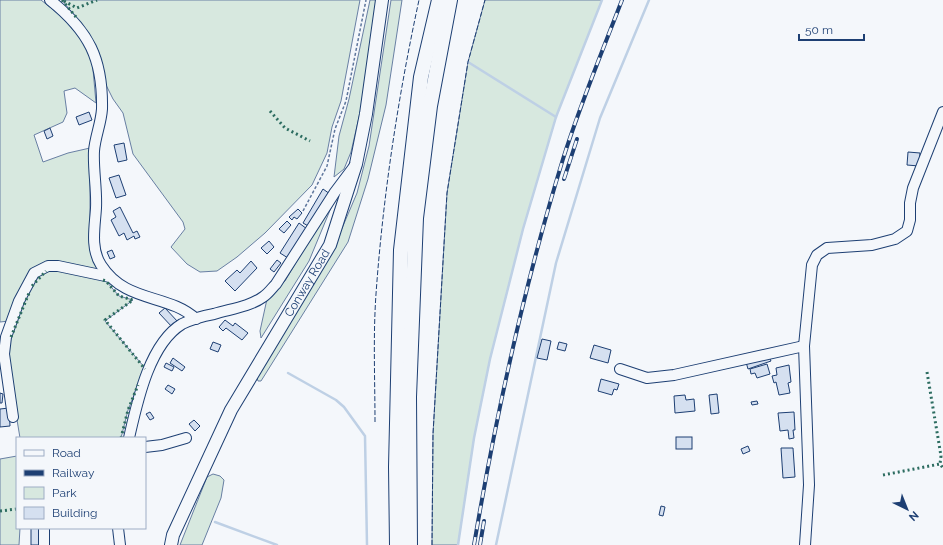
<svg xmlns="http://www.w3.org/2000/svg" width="943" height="545" font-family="Raleway,sans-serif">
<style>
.green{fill:#d7e8df;stroke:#687fa3}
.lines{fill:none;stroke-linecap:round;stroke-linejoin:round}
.stream{stroke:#bed0e5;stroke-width:2.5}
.building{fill:#d5e0f0;stroke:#1d3f73}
.minor-casing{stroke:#1d3f73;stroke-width:12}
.major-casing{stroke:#1d3f73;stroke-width:14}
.highway-casing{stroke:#1d3f73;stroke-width:16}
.path{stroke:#5e769c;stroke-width:1.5;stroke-dasharray:3 2;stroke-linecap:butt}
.minor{stroke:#f4f7fb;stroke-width:10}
.major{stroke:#f4f7fb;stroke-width:12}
.highway{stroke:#f4f7fb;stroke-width:14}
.rail-casing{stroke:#1d3f73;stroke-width:4}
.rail{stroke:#f4f7fb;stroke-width:2.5;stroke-dasharray:8;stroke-linecap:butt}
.hedge{stroke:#2c6c60;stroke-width:3;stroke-dasharray:2 3;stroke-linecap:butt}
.fence{stroke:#1d3f73;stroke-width:1;stroke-dasharray:5 2;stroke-linecap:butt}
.labels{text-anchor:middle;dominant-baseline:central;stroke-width:3;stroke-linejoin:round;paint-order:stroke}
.street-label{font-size:12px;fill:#1d3f73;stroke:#f4f7fb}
</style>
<rect width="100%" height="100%" fill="#f4f7fb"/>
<g class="green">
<path d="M0 0H41L60 15 84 42 92 58 96 103 75 88 64 91 67 113 63 122 34 135 43 162 68 153 90 148V224L106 281 119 296 133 300 105 321 145 368 128 410 121 438H20L7 359 11 337 18 320 0 322Z"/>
<path d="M62 0H360L341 101 332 127 327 153 312 185 265 233 237 257 217 271 200 272 187 264 171 247 185 229 183 222 133 154 123 113 113 99 104 81 99 53 88 33Z"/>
<path d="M370 0H377L362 104 351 152 344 169 334 177 339 136 349 99Z"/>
<path d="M391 0H402L386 105 368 179 348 242 261 381H258L257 378 334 247 357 193 369 146Z"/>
<path d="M485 0H602L556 117 523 229 490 359 474 438 458 545H432L433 434 447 193 468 62Z"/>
<path d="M333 203 309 261 261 338 260 331 267 299 285 281 321 220Z"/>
<path d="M17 456V528H20L19 545H0V459Z"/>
<path d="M213 474 220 476 224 480 221 498 202 545H180L207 477Z"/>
</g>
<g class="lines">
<g class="stream">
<path d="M468 62 556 117"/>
<path d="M288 373 336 400 344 407 365 436 367 545"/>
<path d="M215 522 277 545"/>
<path d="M458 545 474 438 490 359 523 229 556 117 602 0"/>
<path d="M496 545 556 263 600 118 649 0"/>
</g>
</g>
<g class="building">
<path d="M89 112 92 120 79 125 76 117Z"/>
<path d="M50 128 53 136 47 139 44 131Z"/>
<path d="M124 143 127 160 118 162 114 145Z"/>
<path d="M908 152 920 153 919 166 907 165Z"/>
<path d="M119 175 126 195 116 198 109 178Z"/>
<path d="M323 189 330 194 310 227 303 223Z"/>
<path d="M120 207 133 233 137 231 140 237 135 239 134 236 127 240 124 233 119 236 111 220 116 217 113 211Z"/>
<path d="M298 209 302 213 297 219 294 217 292 220 289 217Z"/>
<path d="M287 221 291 225 284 233 279 229Z"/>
<path d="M299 223 307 229 288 258 280 253Z"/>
<path d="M269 241 274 247 267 254 261 248Z"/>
<path d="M112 250 115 257 110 259 107 252Z"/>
<path d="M277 260 281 263 274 272 270 269Z"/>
<path d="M251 261 257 268 235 291 225 281 237 270 240 273Z"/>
<path d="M165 308 178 322 173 328 159 313Z"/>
<path d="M225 320 233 326 235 323 248 333 242 340 226 328 223 331 219 327Z"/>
<path d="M542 339 551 341 547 360 537 358Z"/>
<path d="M213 342 221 345 218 352 210 349Z"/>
<path d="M559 342 567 344 565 351 557 349Z"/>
<path d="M594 345 611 350 608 363 590 358Z"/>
<path d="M768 355 771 361 748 369 746 362Z"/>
<path d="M173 358 185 367 182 371 170 363Z"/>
<path d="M166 363 174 367 172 371 164 367Z"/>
<path d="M767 364 770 374 757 378 755 373 751 374 750 369Z"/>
<path d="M789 365 791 382 788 383 790 393 779 395 776 382 774 383 772 376 777 375 776 368Z"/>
<path d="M601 379 619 384 617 390 614 389 612 395 598 391Z"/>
<path d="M168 385 175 389 172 394 165 389Z"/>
<path d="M0 393 3 394 2 403H0Z"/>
<path d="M717 394 719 413 711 414 709 395Z"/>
<path d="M685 395 686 400 694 399 695 411 675 413 674 396Z"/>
<path d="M757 401 758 404 752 405 751 402Z"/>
<path d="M9 408 10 426 0 427V409Z"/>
<path d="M150 412 154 418 150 420 146 414Z"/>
<path d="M794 412 795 430H793L794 438 789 439 788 430 780 431 778 413Z"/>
<path d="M194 420 200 426 195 431 189 424Z"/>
<rect x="676" y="437" width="16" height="12"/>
<path d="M748 446 750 451 743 454 741 449Z"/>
<path d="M781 448H793L795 477 783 478Z"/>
<path d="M661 506 665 507 663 516 659 515Z"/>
<rect x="31" y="528" width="12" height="17"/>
</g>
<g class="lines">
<defs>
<g id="minor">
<path d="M50 0C89 31 103 59 102 109 101 124 95 137 94 151 93 170 97 189 96 208 95 226 90 248 101 265 126 304 168 293 196 319"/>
<path d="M620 369 647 378 674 375 804 346"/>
<path d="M13 417 4 354 6 337 19 301 34 273 48 266H58L110 277"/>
<path d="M129 438C137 403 149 344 182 324 192 319 203 316 214 314 230 309 249 307 263 297 268 294 272 288 276 284L335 192 353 168"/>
<path d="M145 447 162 445 186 438"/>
<path d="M44 528V545"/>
<path d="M118 528 120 545"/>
<path d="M805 545 809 485 804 346 812 265 817 255 827 248 872 245 895 239 907 231 910 220V203L913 188 943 112"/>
</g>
<g id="major">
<path id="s1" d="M171 545 173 535 231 410 330 245 356 164 366 114 382 0"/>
</g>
<g id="highway">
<path d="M397 545 396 467 401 250 421 77 439 0"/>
<path d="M410 545 409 397 416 218 430 106 450 0"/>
</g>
</defs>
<use href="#minor" class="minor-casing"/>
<use href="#major" class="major-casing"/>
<use href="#highway" class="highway-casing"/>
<path class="path" d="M303 211 327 166 335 129 346 101 366 0"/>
<use href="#minor" class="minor"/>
<use href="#major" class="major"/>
<use href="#highway" class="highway"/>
<defs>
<g id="rail">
<path d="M564 179 577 139"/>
<path d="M474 545C496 415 524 286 563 159 580 105 602 52 622 0"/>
<path d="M480 545 484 521"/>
</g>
</defs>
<use href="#rail" class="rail-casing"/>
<use href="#rail" class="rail"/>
<g class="hedge">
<path d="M62 0 76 17"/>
<path d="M64 1 77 8 97 0"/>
<path d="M270 111 285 128 310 141"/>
<path d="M103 280 106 281 119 296 133 300 105 320 145 369"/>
<path d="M32 286 46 271"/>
<path d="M11 337 29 293"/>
<path d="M927 372 941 456 940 464"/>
<path d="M121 438 128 410 138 385"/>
<path d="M883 475 940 464 943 468"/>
<path d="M0 511 17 509"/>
</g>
<g class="fence">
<path d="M375 422C375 380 373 337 376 294 383 196 398 97 419 0"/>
<path d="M432 545 433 434 447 193 468 62 485 0"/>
</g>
</g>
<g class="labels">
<g class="street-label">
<text stroke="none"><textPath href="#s1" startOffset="296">Conway Road</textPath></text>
</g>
</g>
<rect x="16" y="437" width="130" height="92" fill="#f4f7fb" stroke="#9eadc5"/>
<rect x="24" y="450" width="20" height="6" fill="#f4f7fb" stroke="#9eadc5"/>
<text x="52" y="457" font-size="12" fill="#1d3f73">Road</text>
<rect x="24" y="470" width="20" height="6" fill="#1d3f73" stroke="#9eadc5"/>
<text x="52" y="477" font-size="12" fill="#1d3f73">Railway</text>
<rect x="24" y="487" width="20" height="12" fill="#d7e8df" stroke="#9eadc5"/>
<text x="52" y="497" font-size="12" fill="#1d3f73">Park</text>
<rect x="24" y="507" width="20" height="12" fill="#d5e0f0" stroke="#9eadc5"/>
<text x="52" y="517" font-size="12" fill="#1d3f73">Building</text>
<g transform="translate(907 509) rotate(137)" stroke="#f4f7fb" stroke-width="3" paint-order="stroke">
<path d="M0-3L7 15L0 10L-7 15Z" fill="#1d3f73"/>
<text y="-6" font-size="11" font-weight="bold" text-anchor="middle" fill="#1d3f73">N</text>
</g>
<path d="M799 34v6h65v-6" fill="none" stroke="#1d3f73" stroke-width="2"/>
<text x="805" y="34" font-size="12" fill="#1d3f73" stroke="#f4f7fb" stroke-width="3" paint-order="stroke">50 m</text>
</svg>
